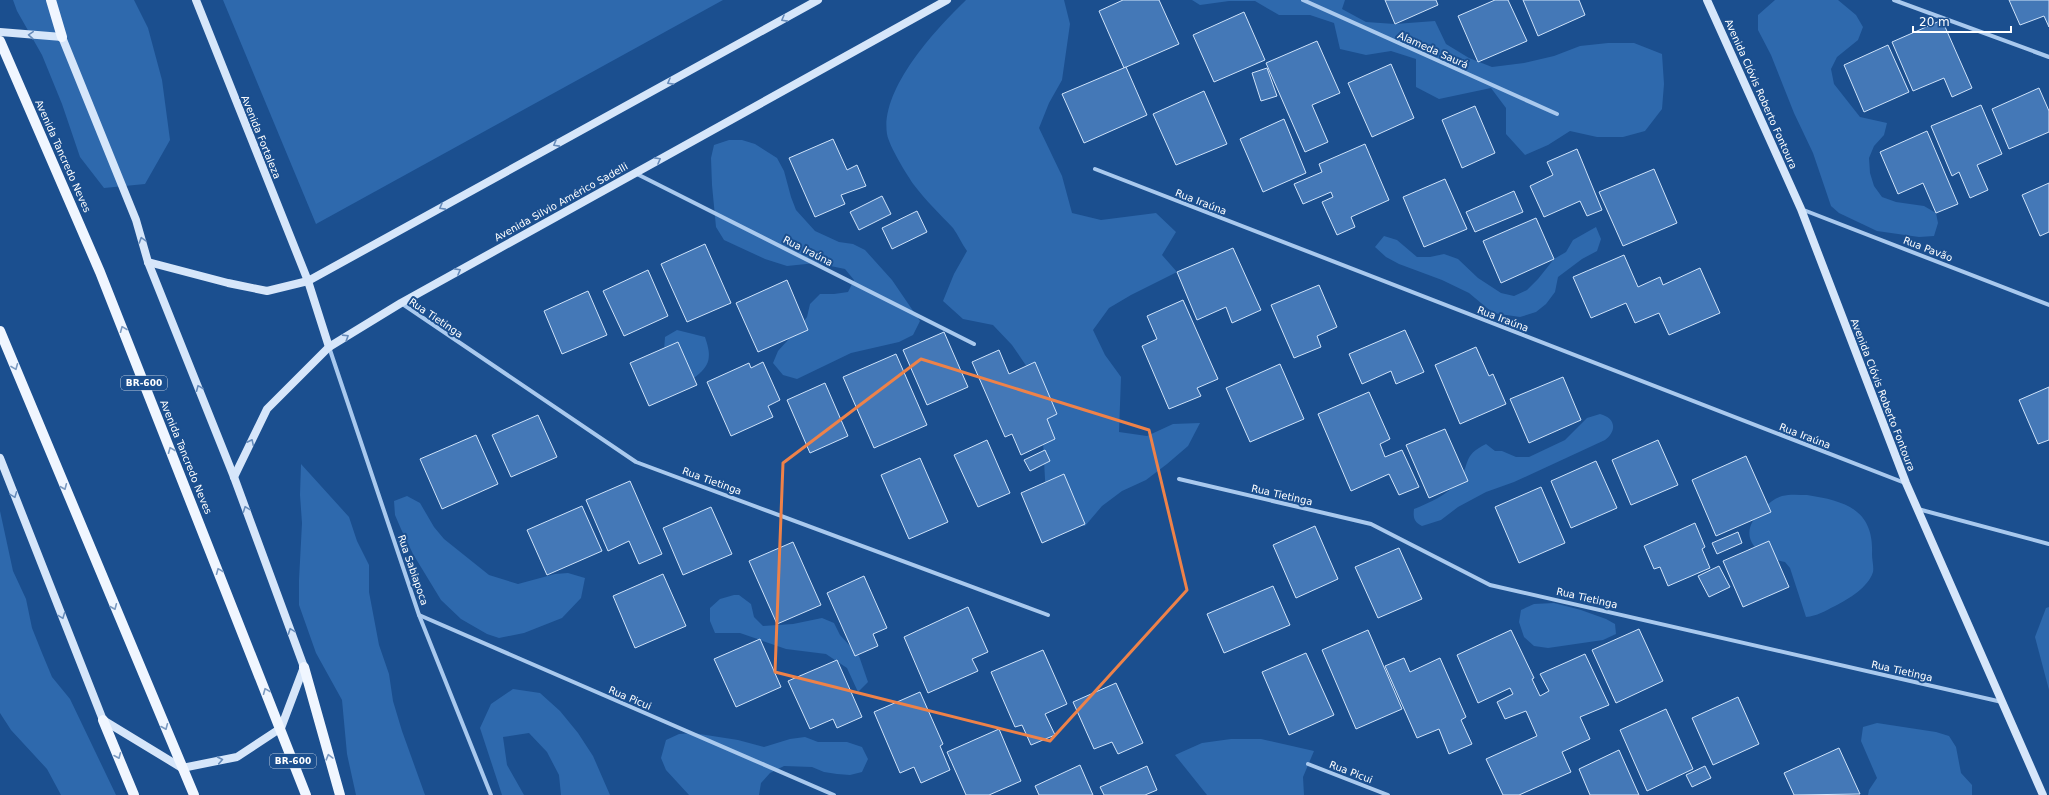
<svg xmlns="http://www.w3.org/2000/svg" width="2049" height="795" font-family="'DejaVu Sans',sans-serif">
<style>
.green{fill:#2e69ad}
.building{fill:#4478b7;stroke:#cfe3fa}
.lines{fill:none;stroke-linecap:round;stroke-linejoin:round}
.street{stroke:#a9c9ee;stroke-width:4}
.secondary{stroke:#d6e6fa;stroke-width:8}
.primary{stroke:#f0f6ff;stroke-width:10}
.oneway{stroke:#668bba}
.oneway2{stroke:#7b9ac1}
.marked{fill:none;stroke:#ee8249;stroke-width:3;stroke-linejoin:round}
.labels{text-anchor:middle;dominant-baseline:central;stroke-width:4;stroke-linejoin:round;paint-order:stroke}
.shield{fill:#1b4f8f;stroke:#bbcadd;stroke-width:1}
.shield-label{font-size:9px;font-weight:bold;fill:#fff}
.street-label{font-size:10px;fill:#fff;stroke:#1b4f8f}
</style>
<rect width="100%" height="100%" fill="#1b4f8f"/>
<g class="green">
<path d="M13 0H134L148 28 162 80 170 140 145 184 104 188 80 157 62 104 42 55 17 11Z"/>
<path d="M223 0H723L316 224Z"/>
<path d="M966 0H1064L1070 24 1062 80 1049 103 1039 128 1062 176 1072 213 1101 220 1156 213 1176 232 1162 255 1177 272 1131 295 1109 308 1093 330 1105 355 1121 377 1119 432 1147 436 1173 424 1200 423 1188 446 1167 464 1146 480 1122 491 1102 506 1085 526 1058 524 1046 497 1043 442 1027 367 1012 345 993 325 963 319 943 301 954 274 967 251C962 244 958 235 953 228 940 214 926 201 914 185 907 175 889 146 887 134 880 89 936 29 966 0Z"/>
<path d="M1192 0H1345L1342 9 1366 22 1395 24 1435 21 1446 44 1469 58 1492 67 1524 63 1554 56 1580 46 1608 43H1634L1662 54 1664 84 1662 109 1645 131 1623 137H1597L1570 131 1548 145 1525 155 1506 134V108L1491 88 1439 99 1416 87V59L1391 51 1366 55 1340 49 1334 23 1310 15H1279L1255 1H1229L1200 5Z"/>
<path d="M1775 0H1838L1856 15 1863 27 1858 40 1837 57 1831 69 1834 84 1860 117 1887 123 1884 135 1874 146 1869 158 1870 173 1874 186 1882 197 1896 202 1924 206 1936 213 1938 223 1934 236 1919 237 1877 231 1839 213 1831 206 1813 153 1794 113 1771 55 1758 30V15Z"/>
<path d="M729 140H742L755 144 777 158 784 171 791 197 796 210 815 231 839 242 853 244 865 250 892 280 920 321 913 335 899 342 851 353 797 379 783 375 773 363 778 351 797 330 807 317 810 304 820 294H834L848 292 854 280 845 269 816 263 787 266 765 259 724 240 716 227 712 185 711 158 714 145Z"/>
<path d="M1596 227 1601 239 1597 251 1582 259 1558 277 1555 292 1546 304 1536 312 1520 317 1493 313 1469 293 1442 280 1399 264 1386 257 1375 247 1384 236 1397 240 1417 257H1430L1444 254 1458 259 1478 278 1501 293 1514 296 1527 290 1538 279 1554 259 1566 252 1573 240Z"/>
<path d="M677 330 705 337C713 360 709 367 690 381L664 351 665 337Z"/>
<path d="M1600 414C1616 418 1617 431 1605 440L1514 482 1486 492 1458 507 1441 520 1422 526C1414 522 1413 518 1414 509 1429 503 1447 495 1458 482 1471 465 1461 456 1486 444L1495 451H1502L1516 457H1529L1565 440 1587 418Z"/>
<path d="M301 464 349 517 357 541 369 565V592L379 645 389 674 393 701 402 731 425 795H356L347 754 342 700 316 653 299 605V580L302 523 300 495Z"/>
<path d="M1807 495C1846 501 1874 510 1872 554 1872 560 1874 567 1873 572 1868 588 1848 599 1835 606 1825 611 1817 616 1806 617L1790 568 1785 562C1753 556 1735 533 1764 508 1769 503 1775 498 1782 496 1790 494 1799 495 1807 495Z"/>
<path d="M407 496 420 503 434 527 444 539 489 575 518 584 555 574 568 573 585 578 581 598 562 618 524 633 499 638 487 634 461 619 441 600 413 554 401 529 395 515 394 501Z"/>
<path d="M0 511 13 571 26 599 32 628 42 653 52 677 70 699 116 795H61L47 769 11 730 0 713Z"/>
<path d="M734 595H739L751 604 754 617 763 626 793 624 822 618 834 623 840 635 859 656 868 682 858 692 847 668 826 654 786 649 740 633H715L710 621V608L720 599Z"/>
<path d="M1554 603 1581 610 1606 619 1615 624 1616 634 1603 640 1548 648 1534 646 1524 637 1519 622 1521 610 1534 604Z"/>
<path d="M2049 607V690L2035 637 2046 608Z"/>
<path d="M513 689 540 693 560 711 578 733 593 756 610 795H561L559 775 547 752 529 733 503 737 507 765 524 795H502L480 728 491 704Z"/>
<path d="M1877 723 1936 732 1949 736 1956 747 1961 773 1972 785V795H1868L1869 790 1877 778 1861 741 1863 727Z"/>
<path d="M693 733 738 740 764 747 790 739 805 737 818 742H847L862 747 868 759 862 772 850 775 837 774 824 772 812 767 784 766 770 773 761 783 759 795H689L666 770 661 758 666 740 679 734Z"/>
<path d="M1231 739H1261L1314 751 1303 777 1304 795H1207L1175 755 1202 743Z"/>
</g>
<g class="building">
<path d="M1123 0H1159L1179 44 1124 68 1099 11Z"/>
<path d="M1385 0H1436L1438 5 1395 24Z"/>
<path d="M1495 0H1508L1527 41 1478 62 1458 16Z"/>
<path d="M1523 0H1579L1585 15 1538 36Z"/>
<path d="M2009 0H2049V27L2044 16 2020 25Z"/>
<path d="M1244 12 1265 60 1214 82 1193 35Z"/>
<path d="M1942 20 1972 88 1952 97 1944 78 1913 91 1892 42Z"/>
<path d="M1317 41 1340 93 1312 105 1328 142 1305 152 1266 63Z"/>
<path d="M1888 45 1909 92 1864 112 1844 65Z"/>
<path d="M1391 64 1414 118 1372 137 1348 83Z"/>
<path d="M1126 67 1147 115 1084 143 1062 94Z"/>
<path d="M1267 68 1277 96 1261 101 1252 73Z"/>
<path d="M2039 88 2049 111V132L2009 149 1992 109Z"/>
<path d="M1204 91 1227 144 1176 165 1153 114Z"/>
<path d="M1981 105 2002 154 1977 165 1988 190 1970 198 1959 172 1952 176 1931 126Z"/>
<path d="M1475 106 1495 153 1462 168 1442 120Z"/>
<path d="M1284 119 1306 173 1263 192 1240 139Z"/>
<path d="M1927 131 1958 204 1936 213 1923 183 1898 194 1880 152Z"/>
<path d="M833 139 847 170 857 165 866 186 841 195 845 204 815 217 789 158Z"/>
<path d="M1365 144 1389 200 1351 217 1355 227 1337 235 1322 202 1333 197 1331 192 1303 204 1294 184 1322 172 1319 164Z"/>
<path d="M1577 149 1602 210 1587 216 1580 201 1544 217 1530 186 1553 175 1547 162Z"/>
<path d="M1654 169 1677 223 1623 246 1599 192Z"/>
<path d="M1445 179 1467 229 1424 247 1403 197Z"/>
<path d="M2049 183V232L2040 236 2022 195Z"/>
<path d="M1514 191 1523 212 1475 232 1466 212Z"/>
<path d="M882 196 891 214 859 230 850 212Z"/>
<path d="M917 211 927 232 892 249 882 228Z"/>
<path d="M1536 218 1554 259 1501 283 1483 241Z"/>
<path d="M705 244 731 303 687 322 661 264Z"/>
<path d="M1233 248 1261 310 1232 323 1226 307 1197 320 1177 272Z"/>
<path d="M1624 255 1638 287 1660 277 1663 285 1700 268 1720 313 1669 335 1659 313 1635 323 1626 303 1591 318 1573 277Z"/>
<path d="M648 270 668 316 624 336 603 291Z"/>
<path d="M787 280 808 330 758 352 736 303Z"/>
<path d="M1319 285 1337 327 1317 336 1321 347 1294 358 1271 305Z"/>
<path d="M588 291 607 335 562 354 544 311Z"/>
<path d="M1183 300 1218 379 1197 388 1201 396 1169 409 1142 346 1157 339 1147 316Z"/>
<path d="M1405 330 1424 372 1396 384 1391 371 1362 384 1349 354Z"/>
<path d="M944 332 968 387 927 405 903 350Z"/>
<path d="M678 342 697 385 649 406 630 363Z"/>
<path d="M1476 347 1489 376 1493 374 1506 404 1460 424 1435 365Z"/>
<path d="M999 350 1009 374 1035 362 1057 414 1047 419 1055 439 1021 455 1012 434 1005 437 972 362Z"/>
<path d="M896 354 927 425 874 448 843 377Z"/>
<path d="M763 362 780 400 768 406 773 417 731 436 707 382 749 363 751 368Z"/>
<path d="M1280 364 1304 419 1250 442 1226 388Z"/>
<path d="M1563 377 1581 420 1529 443 1510 399Z"/>
<path d="M825 383 848 436 810 453 787 400Z"/>
<path d="M2049 387V440L2038 444 2019 400Z"/>
<path d="M1369 392 1390 439 1380 444 1385 457 1402 450 1419 487 1399 495 1389 474 1351 491 1318 414Z"/>
<path d="M538 415 557 457 511 477 492 435Z"/>
<path d="M1445 429 1468 481 1429 498 1406 445Z"/>
<path d="M476 435 498 484 442 509 420 459Z"/>
<path d="M987 440 1010 493 978 507 954 455Z"/>
<path d="M1658 440 1678 485 1631 505 1612 460Z"/>
<path d="M1045 450 1050 461 1030 471 1024 460Z"/>
<path d="M1746 456 1771 512 1716 536 1692 480Z"/>
<path d="M920 458 948 522 909 539 881 475Z"/>
<path d="M1596 461 1617 508 1571 528 1551 481Z"/>
<path d="M1064 474 1085 524 1042 543 1021 493Z"/>
<path d="M630 481 662 554 639 564 629 541 608 551 586 500Z"/>
<path d="M1541 487 1565 543 1519 563 1495 507Z"/>
<path d="M582 506 602 551 547 575 527 530Z"/>
<path d="M711 507 732 554 683 575 663 528Z"/>
<path d="M1695 523 1705 547 1702 549 1710 568 1668 586 1660 567 1654 569 1644 546Z"/>
<path d="M1315 526 1338 579 1296 598 1273 545Z"/>
<path d="M1738 532 1742 543 1717 554 1712 543Z"/>
<path d="M1769 541 1789 587 1743 607 1723 561Z"/>
<path d="M793 542 821 605 777 624 749 561Z"/>
<path d="M1399 548 1422 599 1378 618 1355 567Z"/>
<path d="M1719 566 1730 587 1709 597 1698 576Z"/>
<path d="M663 574 686 626 635 648 613 596Z"/>
<path d="M864 576 887 628 873 634 878 646 855 656 827 593Z"/>
<path d="M1273 586 1290 625 1224 653 1207 614Z"/>
<path d="M968 607 988 652 972 659 978 671 928 693 904 637Z"/>
<path d="M1639 629 1663 681 1616 703 1592 650Z"/>
<path d="M1368 630 1402 709 1356 729 1322 650Z"/>
<path d="M1511 630 1534 678 1532 679 1540 696 1549 691 1540 674 1585 654 1609 705 1580 717 1590 739 1562 752 1571 772 1519 795H1503L1486 759 1537 736 1526 711 1505 719 1497 702 1513 694 1510 688 1478 703 1457 655Z"/>
<path d="M760 639 781 687 736 707 714 659Z"/>
<path d="M1043 650 1067 704 1045 714 1055 735 1031 745 1022 725 1015 727 991 672Z"/>
<path d="M1306 653 1334 715 1289 735 1262 672Z"/>
<path d="M1404 658 1410 672 1440 658 1466 717 1461 720 1472 744 1449 754 1439 729 1417 738 1385 666Z"/>
<path d="M837 660 862 717 837 728 833 719 810 729 788 681Z"/>
<path d="M1116 683 1143 743 1118 754 1112 742 1094 749 1073 702Z"/>
<path d="M920 692 943 744 940 746 950 770 921 783 914 767 900 773 874 712Z"/>
<path d="M1738 697 1759 744 1713 765 1692 718Z"/>
<path d="M1666 709 1693 769 1647 791 1620 730Z"/>
<path d="M999 729 1021 781 989 795H966L947 752Z"/>
<path d="M1839 748 1860 794 1794 795 1784 773Z"/>
<path d="M1619 750 1639 795H1590L1579 769Z"/>
<path d="M1080 765 1093 795H1039L1035 786Z"/>
<path d="M1147 766 1157 790 1145 795H1104L1100 787Z"/>
<path d="M1705 766 1711 778 1692 787 1686 775Z"/>
</g>
<g class="lines">
<g class="street">
<path d="M1303 0 1557 114"/>
<path d="M1894 0 2049 57"/>
<path d="M1095 169 1905 483"/>
<path d="M635 173 974 344"/>
<path d="M1801 209 2049 305"/>
<path d="M401 303 636 462 1048 615"/>
<path d="M329 347 419 615 491 795"/>
<path d="M1179 479 1371 524 1490 585 2002 702"/>
<path d="M1918 509 2049 544"/>
<path d="M419 615 834 795"/>
<path d="M1308 764 1388 795"/>
</g>
<g class="secondary">
<path d="M196 0 308 281 329 347"/>
<path d="M1707 0 1801 209 1906 483 2043 795"/>
<path d="M0 32 62 37 136 220 148 262 234 477 304 667 281 728 237 757 182 768 103 720 0 458"/>
<path d="M148 262 228 283 267 291 308 281 818 0"/>
<path d="M234 477 267 409 329 347 401 303 947 0"/>
</g>
<g class="primary">
<path d="M51 0 62 37"/>
<path d="M0 41 100 272 306 795"/>
<path d="M0 331 194 795"/>
<path d="M304 667 340 795"/>
<path d="M103 720 134 795"/>
</g>
</g>
<defs><path id="oneway-chevron" d="M-2-3.5L2.5 0L-2 3.5" fill="none" stroke-width="1.6" stroke-linecap="round" stroke-linejoin="round"/></defs>
<g class="oneway">
<use href="#oneway-chevron" transform="translate(784 19) rotate(151)"/>
<use href="#oneway-chevron" transform="translate(31 35) rotate(-176)"/>
<use href="#oneway-chevron" transform="translate(670 82) rotate(151)"/>
<use href="#oneway-chevron" transform="translate(556 144) rotate(151)"/>
<use href="#oneway-chevron" transform="translate(658 160) rotate(-29)"/>
<use href="#oneway-chevron" transform="translate(442 207) rotate(151)"/>
<use href="#oneway-chevron" transform="translate(142 240) rotate(-107)"/>
<use href="#oneway-chevron" transform="translate(458 271) rotate(-29)"/>
<use href="#oneway-chevron" transform="translate(346 337) rotate(-32)"/>
<use href="#oneway-chevron" transform="translate(199 388) rotate(-112)"/>
<use href="#oneway-chevron" transform="translate(251 442) rotate(-64)"/>
<use href="#oneway-chevron" transform="translate(14 495) rotate(69)"/>
<use href="#oneway-chevron" transform="translate(246 509) rotate(-110)"/>
<use href="#oneway-chevron" transform="translate(62 616) rotate(69)"/>
<use href="#oneway-chevron" transform="translate(291 631) rotate(-110)"/>
<use href="#oneway-chevron" transform="translate(220 760) rotate(-11)"/>
</g>
<g class="oneway2">
<use href="#oneway-chevron" transform="translate(123 329) rotate(-112)"/>
<use href="#oneway-chevron" transform="translate(15 367) rotate(68)"/>
<use href="#oneway-chevron" transform="translate(171 450) rotate(-112)"/>
<use href="#oneway-chevron" transform="translate(64 487) rotate(67)"/>
<use href="#oneway-chevron" transform="translate(219 571) rotate(-112)"/>
<use href="#oneway-chevron" transform="translate(114 607) rotate(67)"/>
<use href="#oneway-chevron" transform="translate(266 691) rotate(-112)"/>
<use href="#oneway-chevron" transform="translate(165 727) rotate(67)"/>
<use href="#oneway-chevron" transform="translate(118 756) rotate(67)"/>
<use href="#oneway-chevron" transform="translate(329 757) rotate(-105)"/>
</g>
<path class="marked" d="M921 359 1149 430 1187 590 1050 741 775 672 783 463Z"/>
<g class="labels">
<g class="shield">
<rect x="121" y="376" width="46" height="14" rx="3"/>
<rect x="270" y="754" width="46" height="14" rx="3"/>
</g>
<g class="shield-label">
<text x="144" y="383">BR-600</text>
<text x="293" y="761">BR-600</text>
</g>
<g class="street-label">
<text transform="translate(1433 50) rotate(24)">Alameda Saurá</text>
<text transform="translate(1761 94) rotate(66)">Avenida Clóvis Roberto Fontoura</text>
<text transform="translate(261 137) rotate(68)">Avenida Fortaleza</text>
<text transform="translate(63 156) rotate(66)">Avenida Tancredo Neves</text>
<text transform="translate(561 202) rotate(-29)">Avenida Silvio Américo Sadelli</text>
<text transform="translate(1201 202) rotate(21)">Rua Iraúna</text>
<text transform="translate(1928 249) rotate(21)">Rua Pavão</text>
<text transform="translate(808 251) rotate(27)">Rua Iraúna</text>
<text transform="translate(436 318) rotate(34)">Rua Tietinga</text>
<text transform="translate(1503 319) rotate(21)">Rua Iraúna</text>
<text transform="translate(1883 395) rotate(69)">Avenida Clóvis Roberto Fontoura</text>
<text transform="translate(1805 436) rotate(21)">Rua Iraúna</text>
<text transform="translate(186 457) rotate(68)">Avenida Tancredo Neves</text>
<text transform="translate(712 481) rotate(20)">Rua Tietinga</text>
<text transform="translate(1282 495) rotate(13)">Rua Tietinga</text>
<text transform="translate(413 570) rotate(71)">Rua Sabiapoca</text>
<text transform="translate(1587 598) rotate(13)">Rua Tietinga</text>
<text transform="translate(1902 671) rotate(13)">Rua Tietinga</text>
<text transform="translate(630 698) rotate(23)">Rua Picui</text>
<text transform="translate(1351 772) rotate(21)">Rua Picui</text>
</g>
</g>
<path d="M1913 26v6h98v-6" fill="none" stroke="#ffffff" stroke-width="2"/>
<text x="1919" y="26" font-size="12" fill="#ffffff" stroke="#1b4f8f" stroke-width="3" paint-order="stroke">20 m</text>
</svg>
